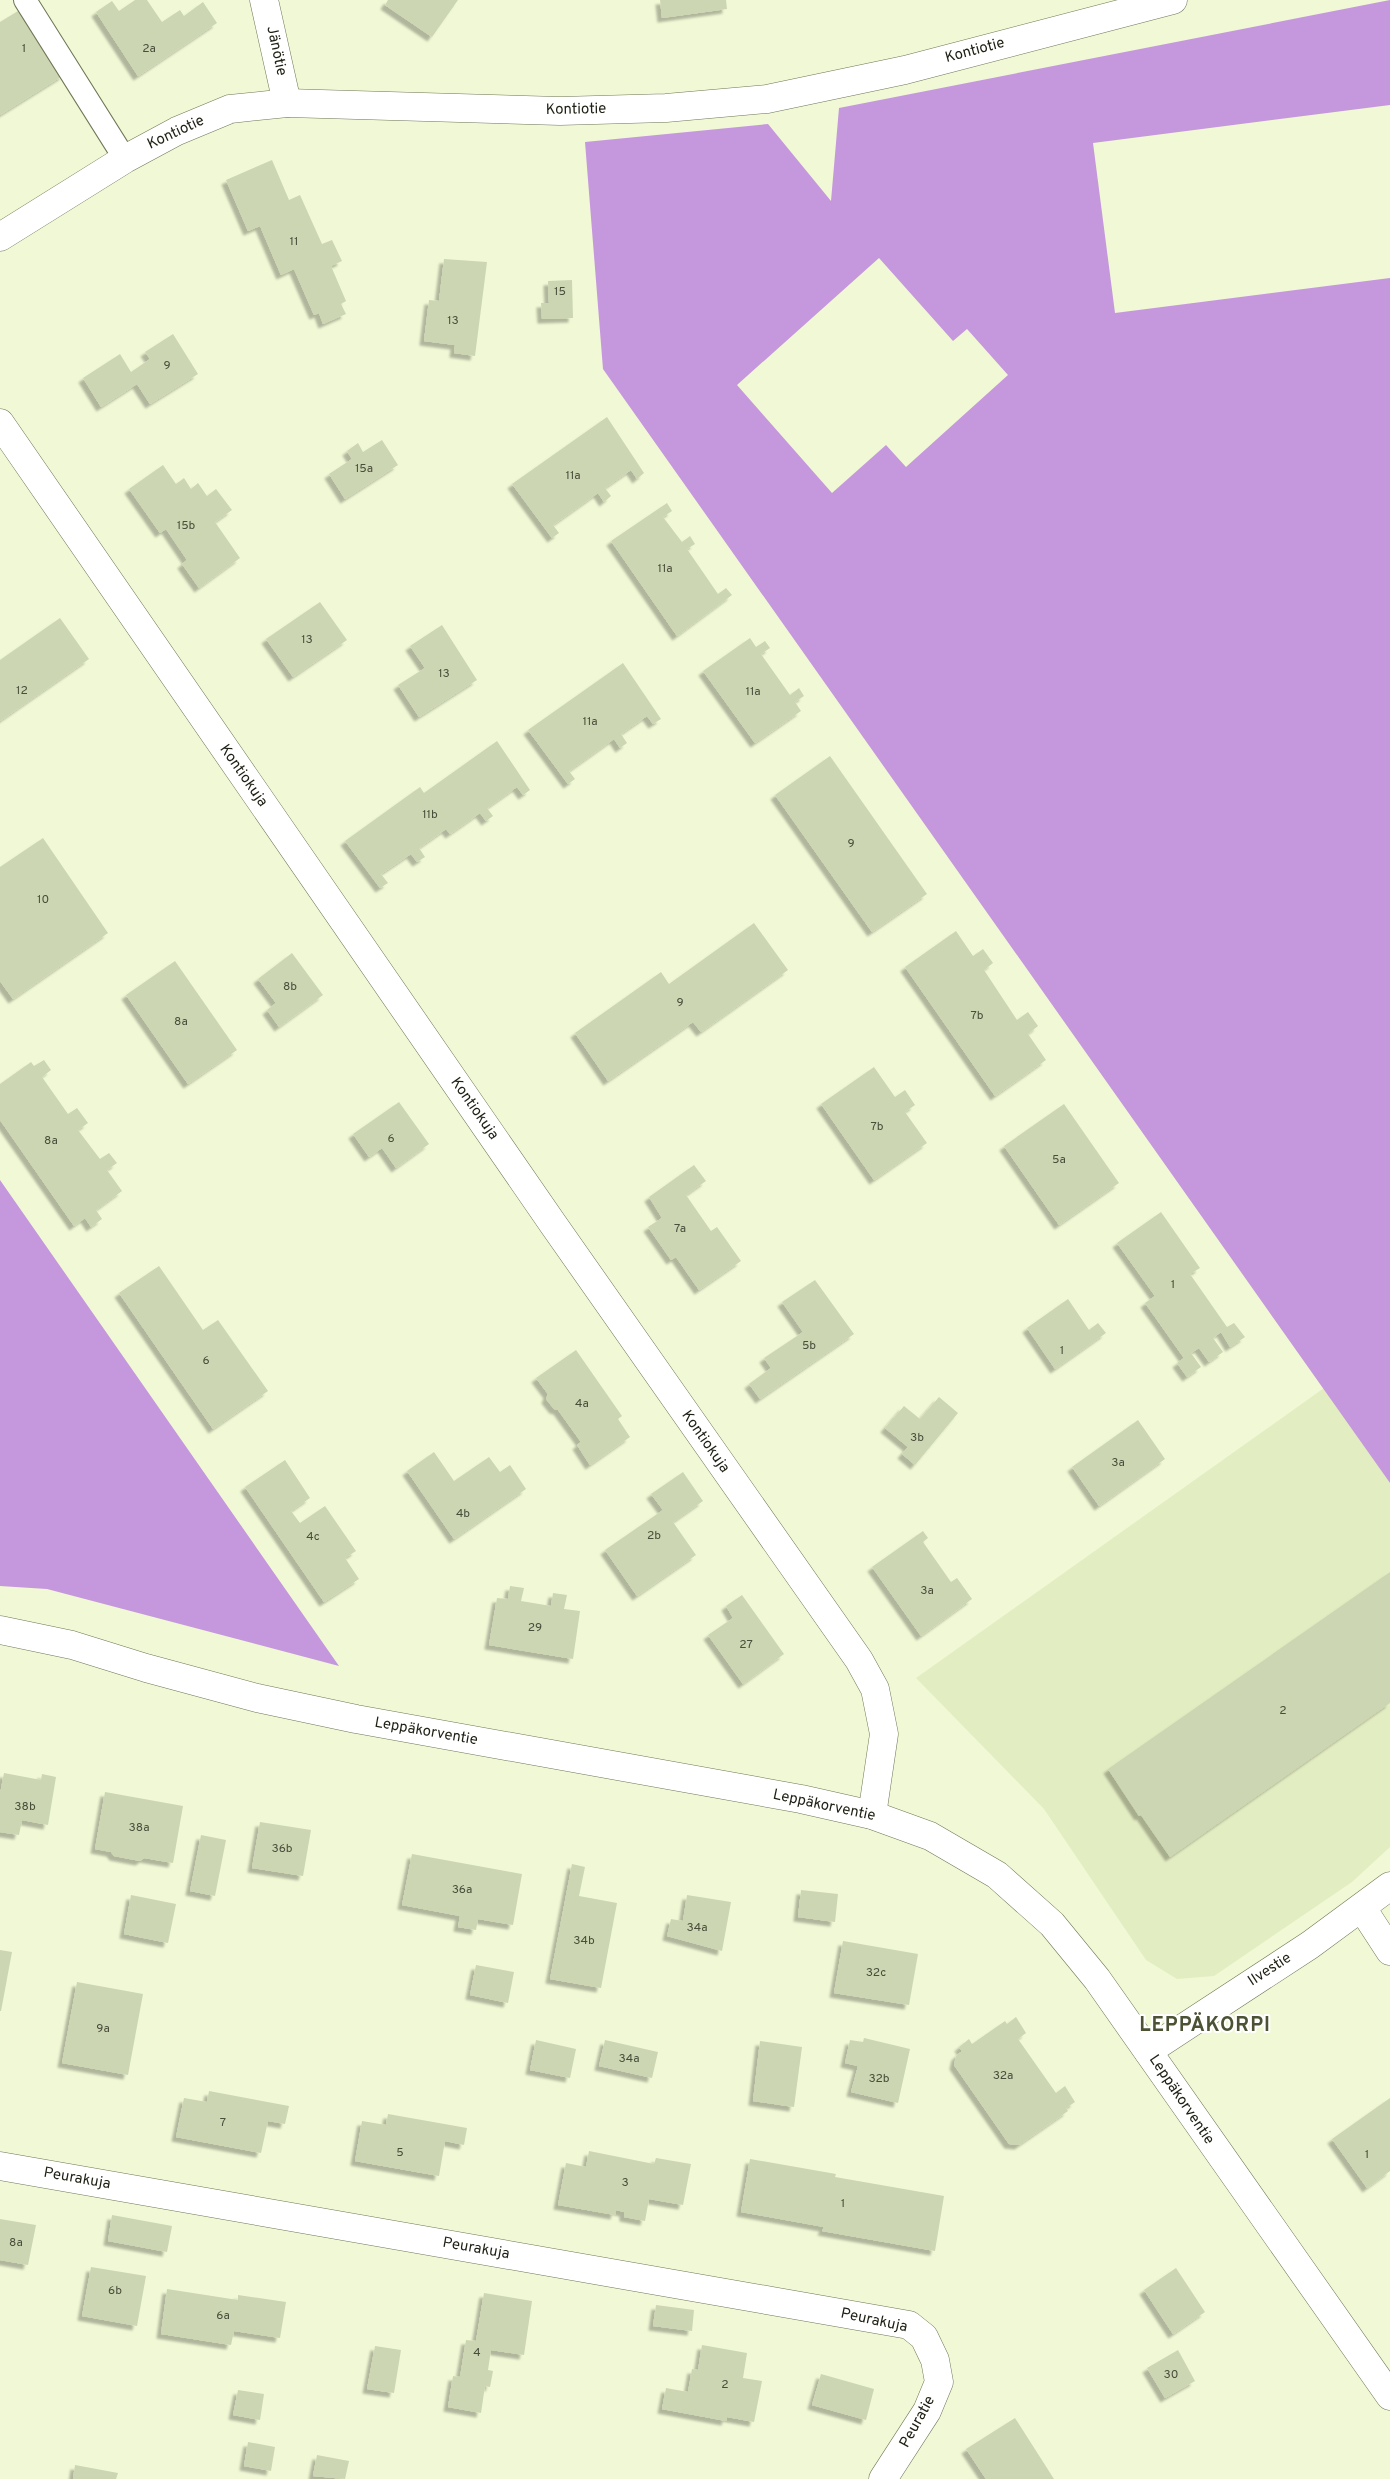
<svg xmlns="http://www.w3.org/2000/svg" width="1390" height="2479" font-family="Overpass,sans-serif">
<style>
.built{fill:#e3edc2}
.forest{fill:#c597dd;fill-rule:evenodd}
.building{fill:#cdd6b3;filter:url(#shadow)}
.lines{fill:none;stroke-linecap:round;stroke-linejoin:round}
.lane-casing{stroke:#6f7757;stroke-width:24}
.street-casing{stroke:#6f7757;stroke-width:29}
.secondary-casing{stroke:#6f7757;stroke-width:29}
.lane{stroke:#fff;stroke-width:22}
.street{stroke:#fff;stroke-width:28}
.secondary{stroke:#fff;stroke-width:28}
.labels{text-anchor:middle;dominant-baseline:central;stroke-width:4;stroke-linejoin:round;paint-order:stroke}
.number-label{font-size:12px;fill:#494e3b}
.street-label{font-size:15px;fill:#1d2013;stroke:#fff}
.district-label{font-size:20px;font-weight:bold;letter-spacing:1px;fill:#4c5335;stroke:#fff}
</style>
<defs>
<filter id="shadow"><feDropShadow dx="-4.5" dy="4.5" stdDeviation="1" flood-color="#0004"/></filter>
</defs>
<rect width="100%" height="100%" fill="#f0f8d5"/>
<path class="built" d="M1324 1388 1390 1483V1847L1352 1882 1214 1976 1177 1979 1146 1960 1044 1809 916 1678Z"/>
<g class="forest">
<path d="M1390 0V105L1093 143 1115 313 1390 278V1483L603 369 585 142 768 124 831 201 839 108ZM879 258 953 341 967 329 1008 375 906 467 886 445 832 493 737 385Z"/>
<path d="M0 1180 339 1666 47 1589 0 1586Z"/>
</g>
<g class="building">
<path d="M135 0H147L162 22 180 10 184 16 203 2 217 23 138 76 96 12 112 1 119 11Z"/>
<path d="M388 0H458L432 37 385 5Z"/>
<path d="M660 0H726L727 9 662 18Z"/>
<path d="M23 8 64 75 0 115V22Z"/>
<path d="M272 160 289 200 300 195 322 244 332 240 342 261 331 266 346 301 341 304 346 314 323 324 319 313 314 315 294 269 281 275 260 226 248 231 226 180Z"/>
<path d="M444 259 487 262 475 356 454 353 455 345 424 341 429 300 439 301Z"/>
<path d="M572 280 573 318 542 319 541 303H549L548 281Z"/>
<path d="M173 334 198 374 150 404 137 384 101 407 83 378 120 354 131 372 150 359 145 352Z"/>
<path d="M607 417 644 473 637 479 631 470 605 488 611 496 604 502 598 493 553 525 559 533 552 538 512 484Z"/>
<path d="M382 440 398 465 345 499 329 474 352 459 347 451 358 443 363 452Z"/>
<path d="M163 465 176 484 184 478 191 489 198 483 207 496 216 489 232 510 215 522 240 558 199 588 182 564 187 560 166 529 160 533 129 489Z"/>
<path d="M667 503 672 511 663 517 682 542 690 536 695 544 687 549 718 594 726 588 732 595 677 636 611 541Z"/>
<path d="M320 602 347 640 293 677 266 639Z"/>
<path d="M60 618 89 659 0 721V660Z"/>
<path d="M442 625 477 680 419 717 398 685 425 668 410 646Z"/>
<path d="M750 638 756 647 765 641 770 648 761 654 790 695 799 688 804 696 795 702 801 711 755 743 703 671Z"/>
<path d="M623 663 661 719 653 724 647 716 621 734 627 743 620 748 614 739 569 771 575 779 568 784 528 730Z"/>
<path d="M497 741 530 790 523 795 517 787 487 808 493 816 486 821 480 813 450 834 446 829 419 848 425 857 417 862 411 854 381 874 388 883 380 888 345 841 420 787 424 793Z"/>
<path d="M830 756 927 894 872 932 775 795Z"/>
<path d="M43 838 108 933 13 999 0 981V867Z"/>
<path d="M754 923 788 970 701 1032 693 1022 608 1081 575 1033 661 972 669 984Z"/>
<path d="M956 931 973 956 983 949 993 963 984 970 1017 1020 1028 1012 1038 1026 1028 1034 1046 1060 995 1096 905 967Z"/>
<path d="M292 953 323 995 279 1027 267 1010 276 1003 258 979Z"/>
<path d="M175 961 237 1050 188 1084 126 995Z"/>
<path d="M44 1060 51 1070 42 1077 68 1114 77 1108 88 1123 78 1130 100 1159 109 1153 117 1163 107 1170 122 1191 96 1210 102 1219 91 1227 85 1218 74 1226 0 1120V1084L31 1062 34 1066Z"/>
<path d="M874 1067 895 1097 905 1090 915 1105 905 1112 927 1143 874 1180 821 1104Z"/>
<path d="M399 1102 429 1144 396 1168 382 1148 369 1157 353 1134Z"/>
<path d="M1064 1104 1119 1183 1059 1225 1004 1146Z"/>
<path d="M694 1165 706 1181 686 1195 711 1231 717 1227 741 1261 699 1290 676 1257 671 1260 648 1227 662 1218 649 1197Z"/>
<path d="M1161 1212 1200 1268 1190 1274 1227 1327 1234 1323 1245 1337 1230 1347 1221 1332 1213 1338 1223 1352 1209 1362 1199 1348 1191 1353 1201 1367 1187 1377 1177 1363 1184 1358 1145 1303 1155 1296 1117 1243Z"/>
<path d="M159 1266 203 1330 218 1320 268 1391 213 1429 119 1293Z"/>
<path d="M815 1280 854 1334 760 1399 749 1384 771 1368 764 1358 803 1332 782 1302Z"/>
<path d="M1068 1299 1089 1330 1098 1323 1106 1333 1055 1369 1027 1328Z"/>
<path d="M576 1350 622 1416 618 1419 630 1437 590 1465 577 1445 581 1442 558 1410 554 1409 546 1399 548 1394 536 1378Z"/>
<path d="M939 1397 958 1413 915 1465 902 1454 908 1447 885 1428 904 1406 920 1419Z"/>
<path d="M1138 1420 1165 1459 1099 1506 1072 1467Z"/>
<path d="M434 1452 454 1481 489 1457 500 1472 510 1465 526 1489 454 1539 407 1471Z"/>
<path d="M285 1460 310 1498 291 1511 300 1523 325 1506 356 1551 345 1558 359 1579 324 1602 245 1487Z"/>
<path d="M683 1472 703 1501 673 1522 696 1555 637 1596 605 1550 663 1510 651 1494Z"/>
<path d="M923 1531 928 1538 923 1542 951 1582 957 1578 972 1599 921 1636 872 1567Z"/>
<path d="M1390 1572V1703L1170 1857 1141 1815 1139 1816 1108 1769Z"/>
<path d="M510 1586 524 1588 521 1601 551 1606 553 1593 567 1595 564 1609 580 1611 573 1659 489 1645 497 1598 508 1599Z"/>
<path d="M742 1595 784 1654 743 1684 708 1635 733 1618 726 1606Z"/>
<path d="M4 1773 41 1780 42 1774 56 1777 48 1825 22 1820 19 1835 0 1832V1794Z"/>
<path d="M105 1792 183 1806 173 1863 144 1858 140 1861 114 1856 111 1852 95 1849Z"/>
<path d="M260 1822 311 1830 303 1876 252 1868Z"/>
<path d="M201 1835 226 1840 215 1896 190 1891Z"/>
<path d="M412 1854 522 1874 513 1925 478 1919 476 1930 458 1927 460 1916 402 1905Z"/>
<path d="M572 1864 585 1867 579 1896 617 1903 601 1988 550 1979Z"/>
<path d="M801 1890 838 1894 835 1922 798 1917Z"/>
<path d="M131 1895 176 1904 168 1943 124 1934Z"/>
<path d="M687 1895 731 1902 722 1951 667 1936 671 1919 683 1921Z"/>
<path d="M843 1941 918 1954 909 2005 834 1993Z"/>
<path d="M0 1950 12 1952 1 2011H0Z"/>
<path d="M476 1965 514 1972 508 2003 470 1995Z"/>
<path d="M77 1982 143 1994 128 2075 62 2063Z"/>
<path d="M1016 2017 1026 2033 1018 2039 1056 2093 1065 2086 1075 2102 1066 2108 1068 2111 1019 2145 1009 2144 954 2065 956 2056 962 2051 959 2047 969 2039 972 2044 1005 2021 1007 2024Z"/>
<path d="M864 2038 910 2049 898 2103 851 2092 858 2066 845 2063 850 2040 863 2042Z"/>
<path d="M536 2040 576 2049 570 2078 530 2070Z"/>
<path d="M605 2040 658 2052 652 2078 599 2066Z"/>
<path d="M760 2041 802 2047 794 2107 753 2101Z"/>
<path d="M209 2091 289 2106 285 2124 268 2121 261 2153 176 2137 184 2098 207 2102Z"/>
<path d="M1390 2098V2171L1367 2188 1332 2139Z"/>
<path d="M388 2114 467 2128 464 2145 445 2141 439 2176 355 2161 362 2121 386 2125Z"/>
<path d="M589 2151 654 2164 656 2158 691 2164 683 2205 649 2199 645 2221 624 2217V2212L616 2210 615 2215 558 2205 566 2163 586 2167Z"/>
<path d="M750 2159 836 2174 835 2177 944 2196 935 2251 822 2231 824 2227 741 2212Z"/>
<path d="M112 2215 172 2226 167 2252 108 2241Z"/>
<path d="M0 2219 36 2225 28 2265 0 2260Z"/>
<path d="M91 2267 146 2276 137 2326 82 2316Z"/>
<path d="M1176 2268 1205 2312 1173 2334 1144 2290Z"/>
<path d="M167 2289 238 2300V2295L286 2302 280 2338 234 2331 231 2345 161 2334Z"/>
<path d="M484 2293 532 2301 524 2355 491 2350 488 2370 493 2371 490 2387 485 2386 481 2413 448 2407 453 2376 460 2377 466 2340 476 2341Z"/>
<path d="M656 2305 694 2310 692 2331 653 2326Z"/>
<path d="M702 2345 747 2353 743 2378 762 2381 754 2422 727 2417 726 2421 662 2409 666 2388 688 2392 692 2369 698 2370Z"/>
<path d="M375 2346 401 2350 394 2393 367 2389Z"/>
<path d="M1178 2350 1195 2381 1165 2398 1147 2368Z"/>
<path d="M821 2374 874 2389 866 2420 812 2405Z"/>
<path d="M238 2390 264 2394 260 2420 233 2415Z"/>
<path d="M1015 2418 1054 2479H986L966 2449Z"/>
<path d="M248 2442 275 2447 271 2471 244 2466Z"/>
<path d="M317 2455 349 2461 345 2479 313 2476Z"/>
<path d="M75 2465 118 2473 116 2479H73Z"/>
</g>
<g class="lines">
<defs>
<path id="lane" d="M25 0 125 159"/>
<g id="street">
<path d="M264 0 287 103"/>
<path d="M0 237 125 159 177 131 230 109 287 103 560 111 666 108 767 99 905 70 1173 0"/>
<path d="M0 423 553 1224 859 1660 875 1689 884 1734 872 1815"/>
<path d="M1362 1908 1390 1951"/>
<path d="M1148 2051 1310 1945 1390 1886"/>
<path d="M0 2166 909 2325 924 2337 935 2360 939 2382 927 2411 883 2479"/>
</g>
<path id="secondary" d="M0 1630 72 1645 146 1668 257 1698 356 1719 801 1799 872 1815 930 1836 997 1875 1052 1924 1097 1979 1390 2396"/>
</defs>
<use href="#lane" class="lane-casing"/>
<use href="#street" class="street-casing"/>
<use href="#secondary" class="secondary-casing"/>
<use href="#lane" class="lane"/>
<use href="#street" class="street"/>
<use href="#secondary" class="secondary"/>
</g>
<g class="labels">
<g class="number-label">
<text x="24" y="49">1</text>
<text x="149" y="49">2a</text>
<text x="294" y="242">11</text>
<text x="560" y="292">15</text>
<text x="453" y="321">13</text>
<text x="167" y="366">9</text>
<text x="364" y="469">15a</text>
<text x="573" y="476">11a</text>
<text x="186" y="526">15b</text>
<text x="665" y="569">11a</text>
<text x="307" y="640">13</text>
<text x="444" y="674">13</text>
<text x="22" y="691">12</text>
<text x="753" y="692">11a</text>
<text x="590" y="722">11a</text>
<text x="430" y="815">11b</text>
<text x="851" y="844">9</text>
<text x="43" y="900">10</text>
<text x="290" y="987">8b</text>
<text x="680" y="1003">9</text>
<text x="977" y="1016">7b</text>
<text x="181" y="1022">8a</text>
<text x="877" y="1127">7b</text>
<text x="391" y="1139">6</text>
<text x="51" y="1141">8a</text>
<text x="1059" y="1160">5a</text>
<text x="680" y="1229">7a</text>
<text x="1173" y="1285">1</text>
<text x="809" y="1346">5b</text>
<text x="1062" y="1351">1</text>
<text x="206" y="1361">6</text>
<text x="582" y="1404">4a</text>
<text x="917" y="1438">3b</text>
<text x="1118" y="1463">3a</text>
<text x="463" y="1514">4b</text>
<text x="654" y="1536">2b</text>
<text x="313" y="1537">4c</text>
<text x="927" y="1591">3a</text>
<text x="535" y="1628">29</text>
<text x="746" y="1645">27</text>
<text x="1283" y="1711">2</text>
<text x="25" y="1807">38b</text>
<text x="139" y="1828">38a</text>
<text x="282" y="1849">36b</text>
<text x="462" y="1890">36a</text>
<text x="697" y="1928">34a</text>
<text x="584" y="1941">34b</text>
<text x="876" y="1973">32c</text>
<text x="103" y="2029">9a</text>
<text x="629" y="2059">34a</text>
<text x="1003" y="2076">32a</text>
<text x="879" y="2079">32b</text>
<text x="223" y="2123">7</text>
<text x="400" y="2153">5</text>
<text x="1367" y="2155">1</text>
<text x="625" y="2183">3</text>
<text x="843" y="2204">1</text>
<text x="16" y="2243">8a</text>
<text x="115" y="2291">6b</text>
<text x="223" y="2316">6a</text>
<text x="477" y="2353">4</text>
<text x="1171" y="2375">30</text>
<text x="725" y="2385">2</text>
</g>
<g class="street-label">
<text transform="translate(276 51) rotate(78)">Jänötie</text>
<text transform="translate(975 51) rotate(-15)">Kontiotie</text>
<text transform="translate(576 110) rotate(-1)">Kontiotie</text>
<text transform="translate(176 133) rotate(-25)">Kontiotie</text>
<text transform="translate(243 776) rotate(55)">Kontiokuja</text>
<text transform="translate(474 1109) rotate(55)">Kontiokuja</text>
<text transform="translate(705 1442) rotate(55)">Kontiokuja</text>
<text transform="translate(426 1732) rotate(10)">Leppäkorventie</text>
<text transform="translate(824 1806) rotate(12)">Leppäkorventie</text>
<text transform="translate(1270 1970) rotate(-33)">Ilvestie</text>
<text transform="translate(1181 2100) rotate(56)">Leppäkorventie</text>
<text transform="translate(77 2179) rotate(10)">Peurakuja</text>
<text transform="translate(476 2249) rotate(10)">Peurakuja</text>
<text transform="translate(874 2321) rotate(12)">Peurakuja</text>
<text transform="translate(918 2422) rotate(-61)">Peuratie</text>
</g>
<g class="district-label">
<text x="1205" y="2026">LEPPÄKORPI</text>
</g>
</g>
</svg>
